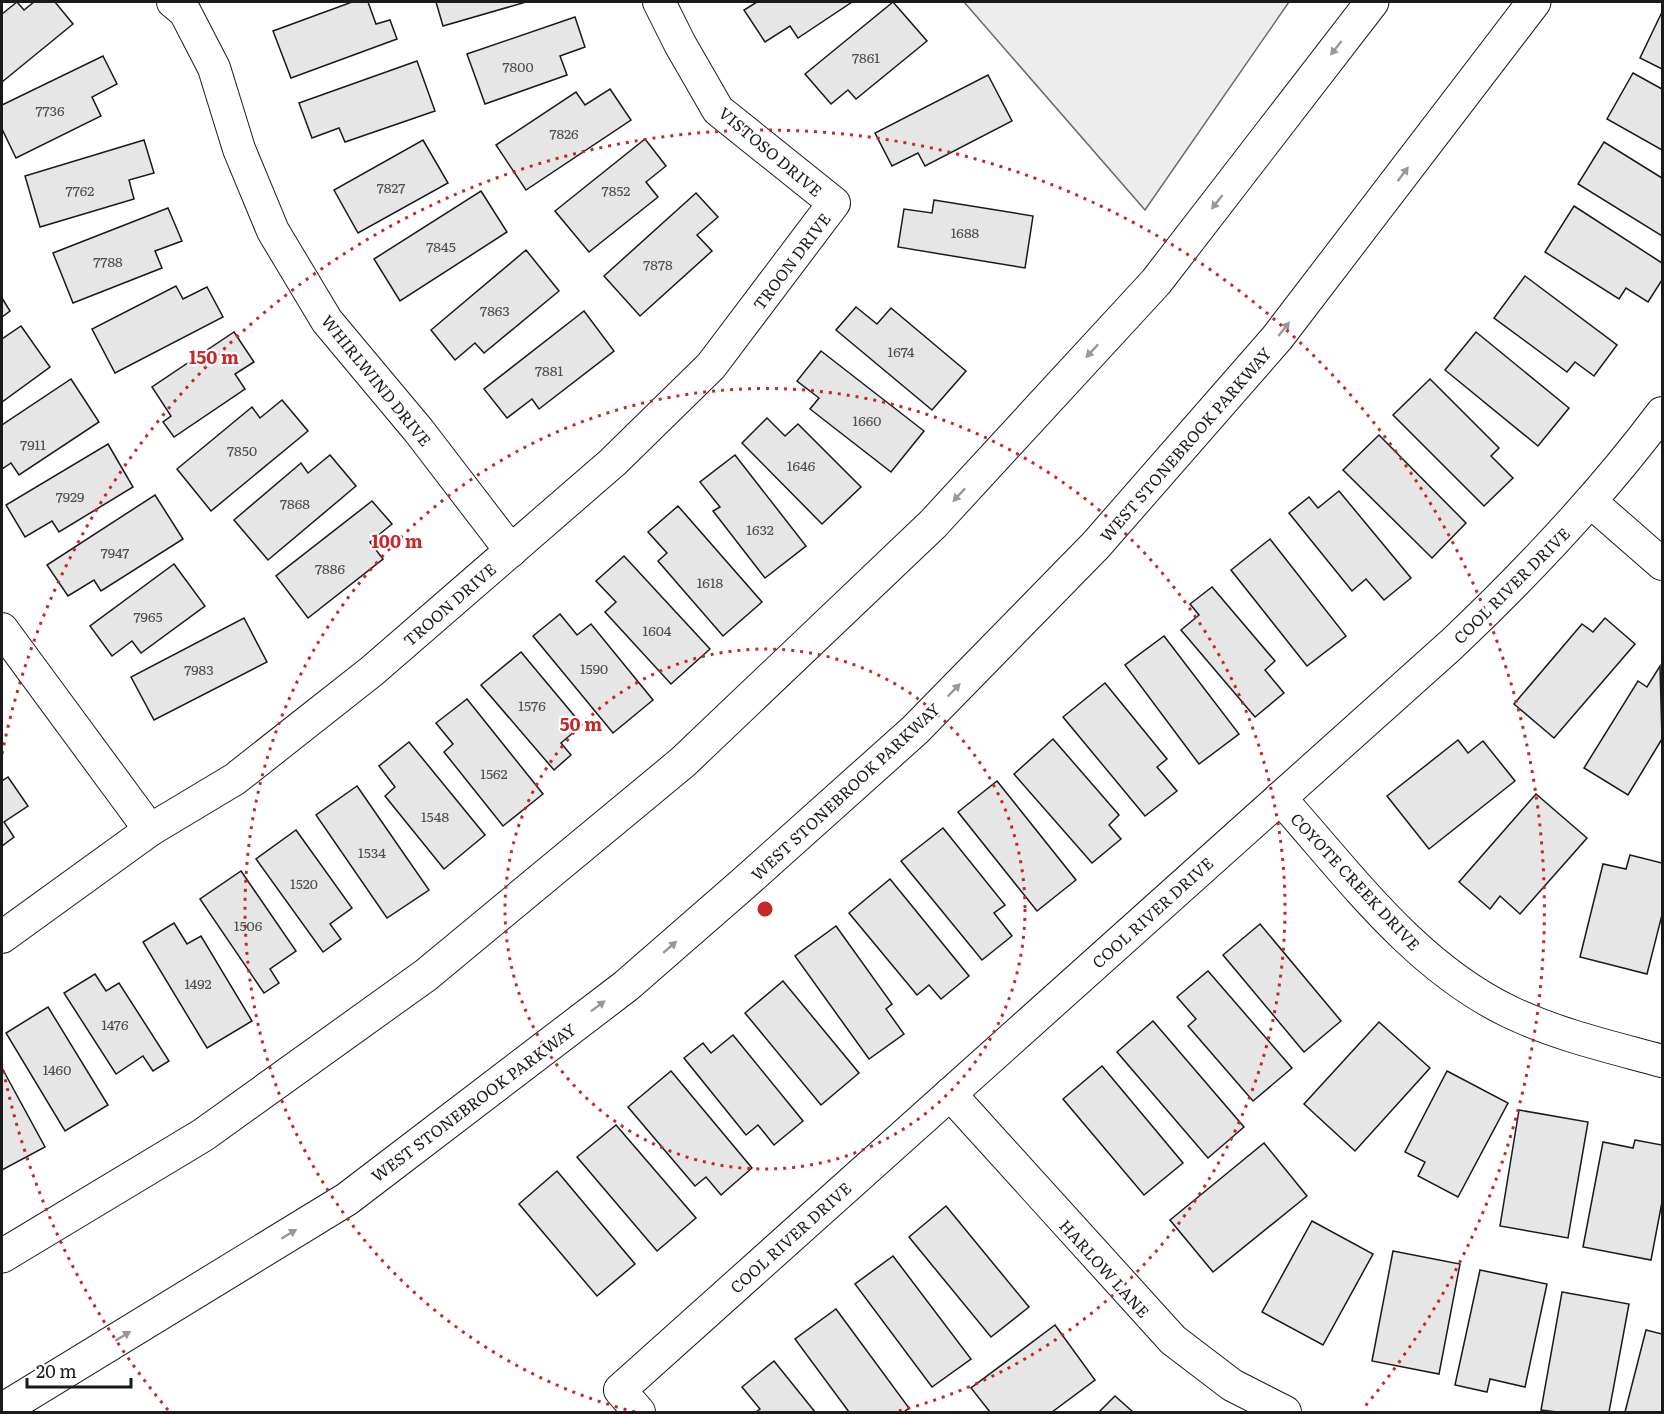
<svg xmlns="http://www.w3.org/2000/svg" width="1664" height="1414" font-family="Literata,serif">
<style>
.green{fill:#ededed;stroke:#6a6a6a;stroke-width:1.5}
.building{fill:#e6e6e6;stroke:#1a1a1a;stroke-width:1.5}
.lines{fill:none;stroke-linecap:round;stroke-linejoin:round}
.street-casing{stroke:#1a1a1a;stroke-width:34}
.secondary-casing{stroke:#1a1a1a;stroke-width:35}
.street{stroke:#fff;stroke-width:32}
.secondary{stroke:#fff;stroke-width:33}
.oneway{fill:#989898}
.ring{fill:none;stroke:#c62828;stroke-width:3;stroke-dasharray:3 6}
.labels{text-anchor:middle;dominant-baseline:central;stroke-width:4.5;stroke-linejoin:round;paint-order:stroke}
.number-label{font-size:14px;fill:#4d4d4d}
.street-label{font-size:16px;fill:#1a1a1a;stroke:#fff}
.centre{fill:#c62828;stroke:#fff;stroke-width:3}
.ring-label{font-size:18px;text-anchor:middle;font-weight:bold;fill:#c62828;stroke:#fff;stroke-width:4.5;stroke-linejoin:round;paint-order:stroke}
</style>
<rect width="100%" height="100%" fill="#fff"/>
<path class="green" d="M964 2H1289L1145 210Z"/>
<g class="building">
<path d="M17 2 24 10 34 2H55L73 24 2 82V14Z"/>
<path d="M352 2H368L376 24 390 20 397 39 291 78 273 31Z"/>
<path d="M436 2H526L443 26Z"/>
<path d="M757 2H852L798 38 790 26 765 42 744 10Z"/>
<path d="M893 2 927 41 856 99 848 90 831 104 805 74Z"/>
<path d="M1662 12V69L1640 58Z"/>
<path d="M575 17 585 47 560 56 567 75 485 104 467 54Z"/>
<path d="M103 56 117 84 92 97 101 116 16 158 2 129V105Z"/>
<path d="M417 61 435 111 345 142 339 128 312 138 299 103Z"/>
<path d="M1633 73 1662 89V150L1607 119Z"/>
<path d="M988 75 1012 121 925 166 918 153 892 166 875 133Z"/>
<path d="M610 89 631 120 526 190 496 145 576 92 585 105Z"/>
<path d="M645 139 666 166 646 182 658 197 589 252 555 211Z"/>
<path d="M144 140 154 173 129 180 134 199 40 227 25 176Z"/>
<path d="M423 140 448 183 358 233 334 190Z"/>
<path d="M1604 142 1662 178V236L1578 184Z"/>
<path d="M481 191 507 232 400 301 374 259Z"/>
<path d="M696 193 718 217 697 235 712 251 640 316 604 276Z"/>
<path d="M934 200 1033 216 1025 268 898 247 904 209 932 213Z"/>
<path d="M1574 206 1662 263V280L1648 302 1626 288 1619 299 1545 252Z"/>
<path d="M168 208 182 241 155 251 162 268 73 303 53 253Z"/>
<path d="M526 250 559 291 484 353 475 343 455 360 431 330Z"/>
<path d="M1525 276 1617 345 1594 376 1575 362 1567 372 1494 318Z"/>
<path d="M176 286 183 299 207 287 223 317 115 373 92 329Z"/>
<path d="M2 298 10 311 2 317Z"/>
<path d="M856 307 877 324 891 308 966 371 932 410 836 330Z"/>
<path d="M584 311 614 351 539 409 532 399 507 418 484 389Z"/>
<path d="M21 326 50 367 2 402V339Z"/>
<path d="M234 332 254 362 235 374 245 389 174 437 163 422 171 416 152 387Z"/>
<path d="M1476 332 1569 408 1538 446 1445 370Z"/>
<path d="M821 351 924 431 891 472 810 409 819 398 797 381Z"/>
<path d="M71 379 99 422 19 475 11 463 2 469V425Z"/>
<path d="M1430 379 1499 448 1491 456 1513 478 1484 506 1393 415Z"/>
<path d="M282 400 308 431 211 511 177 469 252 407 260 418Z"/>
<path d="M767 418 785 436 798 424 861 487 822 524 742 443Z"/>
<path d="M1379 435 1466 523 1432 558 1343 470Z"/>
<path d="M108 444 133 487 59 532 52 521 25 537 6 505Z"/>
<path d="M330 455 356 486 268 560 234 520 301 463 308 473Z"/>
<path d="M735 455 806 546 765 578 713 511 720 507 700 482Z"/>
<path d="M1339 491 1411 578 1384 600 1366 579 1352 591 1289 513 1309 497 1318 508Z"/>
<path d="M155 495 183 539 101 591 94 580 68 596 47 565Z"/>
<path d="M372 501 392 524 370 542 383 559 308 618 276 576Z"/>
<path d="M678 506 762 602 723 636 658 561 667 553 648 532Z"/>
<path d="M1270 539 1346 636 1307 666 1231 570Z"/>
<path d="M624 556 710 649 671 684 605 612 616 602 596 581Z"/>
<path d="M174 564 205 606 141 653 132 641 112 656 90 626Z"/>
<path d="M1212 587 1275 661 1265 670 1284 693 1255 717 1181 630 1199 615 1190 604Z"/>
<path d="M560 614 577 635 591 624 653 700 613 733 533 636Z"/>
<path d="M244 618 267 662 154 720 131 677Z"/>
<path d="M1605 618 1635 644 1554 738 1514 704 1582 624 1593 632Z"/>
<path d="M1164 636 1239 734 1199 764 1125 665Z"/>
<path d="M521 652 582 725 561 743 571 755 554 770 481 685Z"/>
<path d="M1660 666 1662 739 1628 795 1584 768 1638 681 1647 687Z"/>
<path d="M1105 683 1167 759 1157 767 1177 791 1145 816 1063 717Z"/>
<path d="M467 699 543 794 503 826 444 752 453 744 436 723Z"/>
<path d="M1053 739 1119 815 1109 825 1121 839 1092 863 1014 774Z"/>
<path d="M1458 740 1468 753 1483 741 1515 781 1429 849 1387 796Z"/>
<path d="M409 742 485 835 444 869 385 796 395 787 379 766Z"/>
<path d="M8 777 28 806 4 822 14 837 2 846V781Z"/>
<path d="M997 781 1076 880 1037 911 958 812Z"/>
<path d="M357 786 429 890 387 918 316 815Z"/>
<path d="M1536 794 1587 838 1520 914 1500 896 1490 909 1459 882Z"/>
<path d="M943 828 1005 905 994 913 1012 936 982 960 901 861Z"/>
<path d="M296 830 352 908 330 924 341 939 323 952 256 859Z"/>
<path d="M1630 855 1662 863V915L1647 974 1580 957 1603 864 1626 869Z"/>
<path d="M241 871 296 951 270 969 279 983 264 993 200 899Z"/>
<path d="M890 879 969 976 941 999 929 985 917 995 849 913Z"/>
<path d="M174 923 187 944 201 936 252 1021 207 1048 143 942Z"/>
<path d="M1260 924 1341 1021 1304 1052 1223 955Z"/>
<path d="M836 926 892 1004 886 1009 904 1034 869 1059 795 956Z"/>
<path d="M1208 971 1292 1068 1253 1101 1188 1026 1196 1019 1177 997Z"/>
<path d="M95 974 106 991 119 983 169 1061 153 1071 143 1056 116 1074 64 993Z"/>
<path d="M783 981 859 1073 821 1105 745 1013Z"/>
<path d="M48 1007 108 1105 65 1131 6 1033Z"/>
<path d="M1153 1021 1244 1127 1208 1158 1117 1052Z"/>
<path d="M1379 1022 1430 1068 1355 1151 1304 1104Z"/>
<path d="M733 1035 803 1121 774 1145 758 1125 746 1135 684 1058 703 1043 711 1053Z"/>
<path d="M1102 1066 1183 1163 1144 1195 1063 1099Z"/>
<path d="M2 1068 45 1147 2 1170Z"/>
<path d="M671 1071 752 1168 721 1195 706 1177 695 1186 628 1107Z"/>
<path d="M1447 1071 1508 1103 1458 1197 1418 1176 1425 1162 1405 1152Z"/>
<path d="M1519 1110 1588 1122 1568 1238 1500 1226Z"/>
<path d="M616 1125 696 1218 657 1251 577 1157Z"/>
<path d="M1635 1140 1662 1145V1202L1651 1260 1583 1247 1603 1142 1633 1148Z"/>
<path d="M1264 1143 1307 1196 1213 1272 1170 1220Z"/>
<path d="M557 1171 635 1264 597 1296 519 1204Z"/>
<path d="M946 1206 1029 1307 991 1337 909 1237Z"/>
<path d="M1312 1221 1373 1254 1323 1345 1262 1312Z"/>
<path d="M1393 1251 1460 1264 1439 1374 1372 1361Z"/>
<path d="M893 1256 971 1359 932 1387 855 1284Z"/>
<path d="M1480 1270 1547 1284 1525 1387 1490 1379 1487 1392 1455 1385Z"/>
<path d="M1562 1292 1629 1304 1609 1412H1557L1541 1410Z"/>
<path d="M836 1309 909 1408 904 1412H849L795 1339Z"/>
<path d="M1055 1325 1095 1380 1052 1412H990L971 1388Z"/>
<path d="M1646 1330 1662 1334V1412H1625Z"/>
<path d="M774 1361 815 1412H756L760 1409 742 1387Z"/>
<path d="M1115 1396 1133 1412H1099Z"/>
</g>
<g class="lines">
<defs>
<g id="street">
<path d="M173 2 185 12 214 68 239 149 273 231 327 321 419 431 511 551"/>
<path d="M1591 502 1662 564"/>
<path d="M2 629 150 830"/>
<path d="M1280 798C1349 875 1414 966 1510 1012 1558 1035 1611 1047 1662 1061"/>
<path d="M2 937 150 830 235 779 372 671 613 462 711 366 834 203 718 110 680 44 659 2"/>
<path d="M950 1094 1173 1340 1232 1385 1285 1412"/>
<path d="M639 1412 620 1390 1452 644C1528 572 1599 497 1662 413"/>
</g>
<g id="secondary">
<path d="M2 1256 203 1135 426 975 683 762 933 524 1156 282 1372 2"/>
<path d="M2 1410 347 1199 626 986 743 884 915 730 1096 545 1277 338 1534 2"/>
</g>
</defs>
<use href="#street" class="street-casing"/>
<use href="#secondary" class="secondary-casing"/>
<use href="#street" class="street"/>
<use href="#secondary" class="secondary"/>
</g>
<defs><path id="oneway-solid" d="M-6-.8H1V-3.2L6.5 0L1 3.2V.8H-6Z" transform="scale(1.5)"/></defs>
<g class="oneway">
<use href="#oneway-solid" transform="translate(1336 48) rotate(128)"/>
<use href="#oneway-solid" transform="translate(1403 174) rotate(-53)"/>
<use href="#oneway-solid" transform="translate(1217 202) rotate(128)"/>
<use href="#oneway-solid" transform="translate(1284 329) rotate(-52)"/>
<use href="#oneway-solid" transform="translate(1092 351) rotate(133)"/>
<use href="#oneway-solid" transform="translate(959 495) rotate(133)"/>
<use href="#oneway-solid" transform="translate(954 690) rotate(-46)"/>
<use href="#oneway-solid" transform="translate(670 947) rotate(-41)"/>
<use href="#oneway-solid" transform="translate(598 1006) rotate(-37)"/>
<use href="#oneway-solid" transform="translate(289 1234) rotate(-31)"/>
<use href="#oneway-solid" transform="translate(123 1336) rotate(-31)"/>
</g>
<g class="ring">
<circle cx="765" cy="909" r="260"/>
<path d="M635 1412A520 520 0 1 1 895 1412"/>
<path d="M168 1410A779 779 0 0 1 2 1064M2 754A779 779 0 1 1 1362 1410"/>
</g>
<g class="labels">
<g class="number-label">
<text x="866" y="57">7861</text>
<text x="518" y="66">7800</text>
<text x="50" y="110">7736</text>
<text x="564" y="133">7826</text>
<text x="391" y="187">7827</text>
<text x="80" y="190">7762</text>
<text x="616" y="190">7852</text>
<text x="965" y="232">1688</text>
<text x="441" y="246">7845</text>
<text x="108" y="261">7788</text>
<text x="658" y="264">7878</text>
<text x="495" y="310">7863</text>
<text x="901" y="351">1674</text>
<text x="549" y="370">7881</text>
<text x="867" y="420">1660</text>
<text x="33" y="444">7911</text>
<text x="242" y="450">7850</text>
<text x="801" y="465">1646</text>
<text x="70" y="496">7929</text>
<text x="295" y="503">7868</text>
<text x="760" y="529">1632</text>
<text x="115" y="552">7947</text>
<text x="330" y="568">7886</text>
<text x="710" y="582">1618</text>
<text x="148" y="616">7965</text>
<text x="657" y="630">1604</text>
<text x="594" y="668">1590</text>
<text x="199" y="669">7983</text>
<text x="532" y="705">1576</text>
<text x="494" y="773">1562</text>
<text x="435" y="816">1548</text>
<text x="372" y="852">1534</text>
<text x="304" y="883">1520</text>
<text x="248" y="925">1506</text>
<text x="198" y="983">1492</text>
<text x="115" y="1024">1476</text>
<text x="57" y="1069">1460</text>
</g>
<g class="street-label">
<text transform="translate(771 151) rotate(40)">VISTOSO DRIVE</text>
<text transform="translate(791 261) rotate(-53)">TROON DRIVE</text>
<text transform="translate(377 380) rotate(51)">WHIRLWIND DRIVE</text>
<text transform="translate(1185 444) rotate(-49)">WEST STONEBROOK PARKWAY</text>
<text transform="translate(1511 585) rotate(-45)">COOL RIVER DRIVE</text>
<text transform="translate(449 604) rotate(-41)">TROON DRIVE</text>
<text transform="translate(845 791) rotate(-43)">WEST STONEBROOK PARKWAY</text>
<text transform="translate(1356 881) rotate(47)">COYOTE CREEK DRIVE</text>
<text transform="translate(1152 912) rotate(-42)">COOL RIVER DRIVE</text>
<text transform="translate(473 1102) rotate(-37)">WEST STONEBROOK PARKWAY</text>
<text transform="translate(790 1237) rotate(-42)">COOL RIVER DRIVE</text>
<text transform="translate(1105 1268) rotate(48)">HARLOW LANE</text>
</g>
</g>
<circle cx="765" cy="909" r="9" class="centre"/>
<g class="ring-label">
<text x="214" y="364">150 m</text>
<text x="397" y="548">100 m</text>
<text x="581" y="731">50 m</text>
</g>
<rect width="1664" height="1414" fill="none" stroke="#1a1a1a" stroke-width="6"/>
<path d="M27 1378v9h104v-9" fill="none" stroke="#1a1a1a" stroke-width="3"/>
<text x="36" y="1378" font-size="18" fill="#1a1a1a" stroke="#ffffff" stroke-width="4.5" paint-order="stroke">20 m</text>
</svg>
